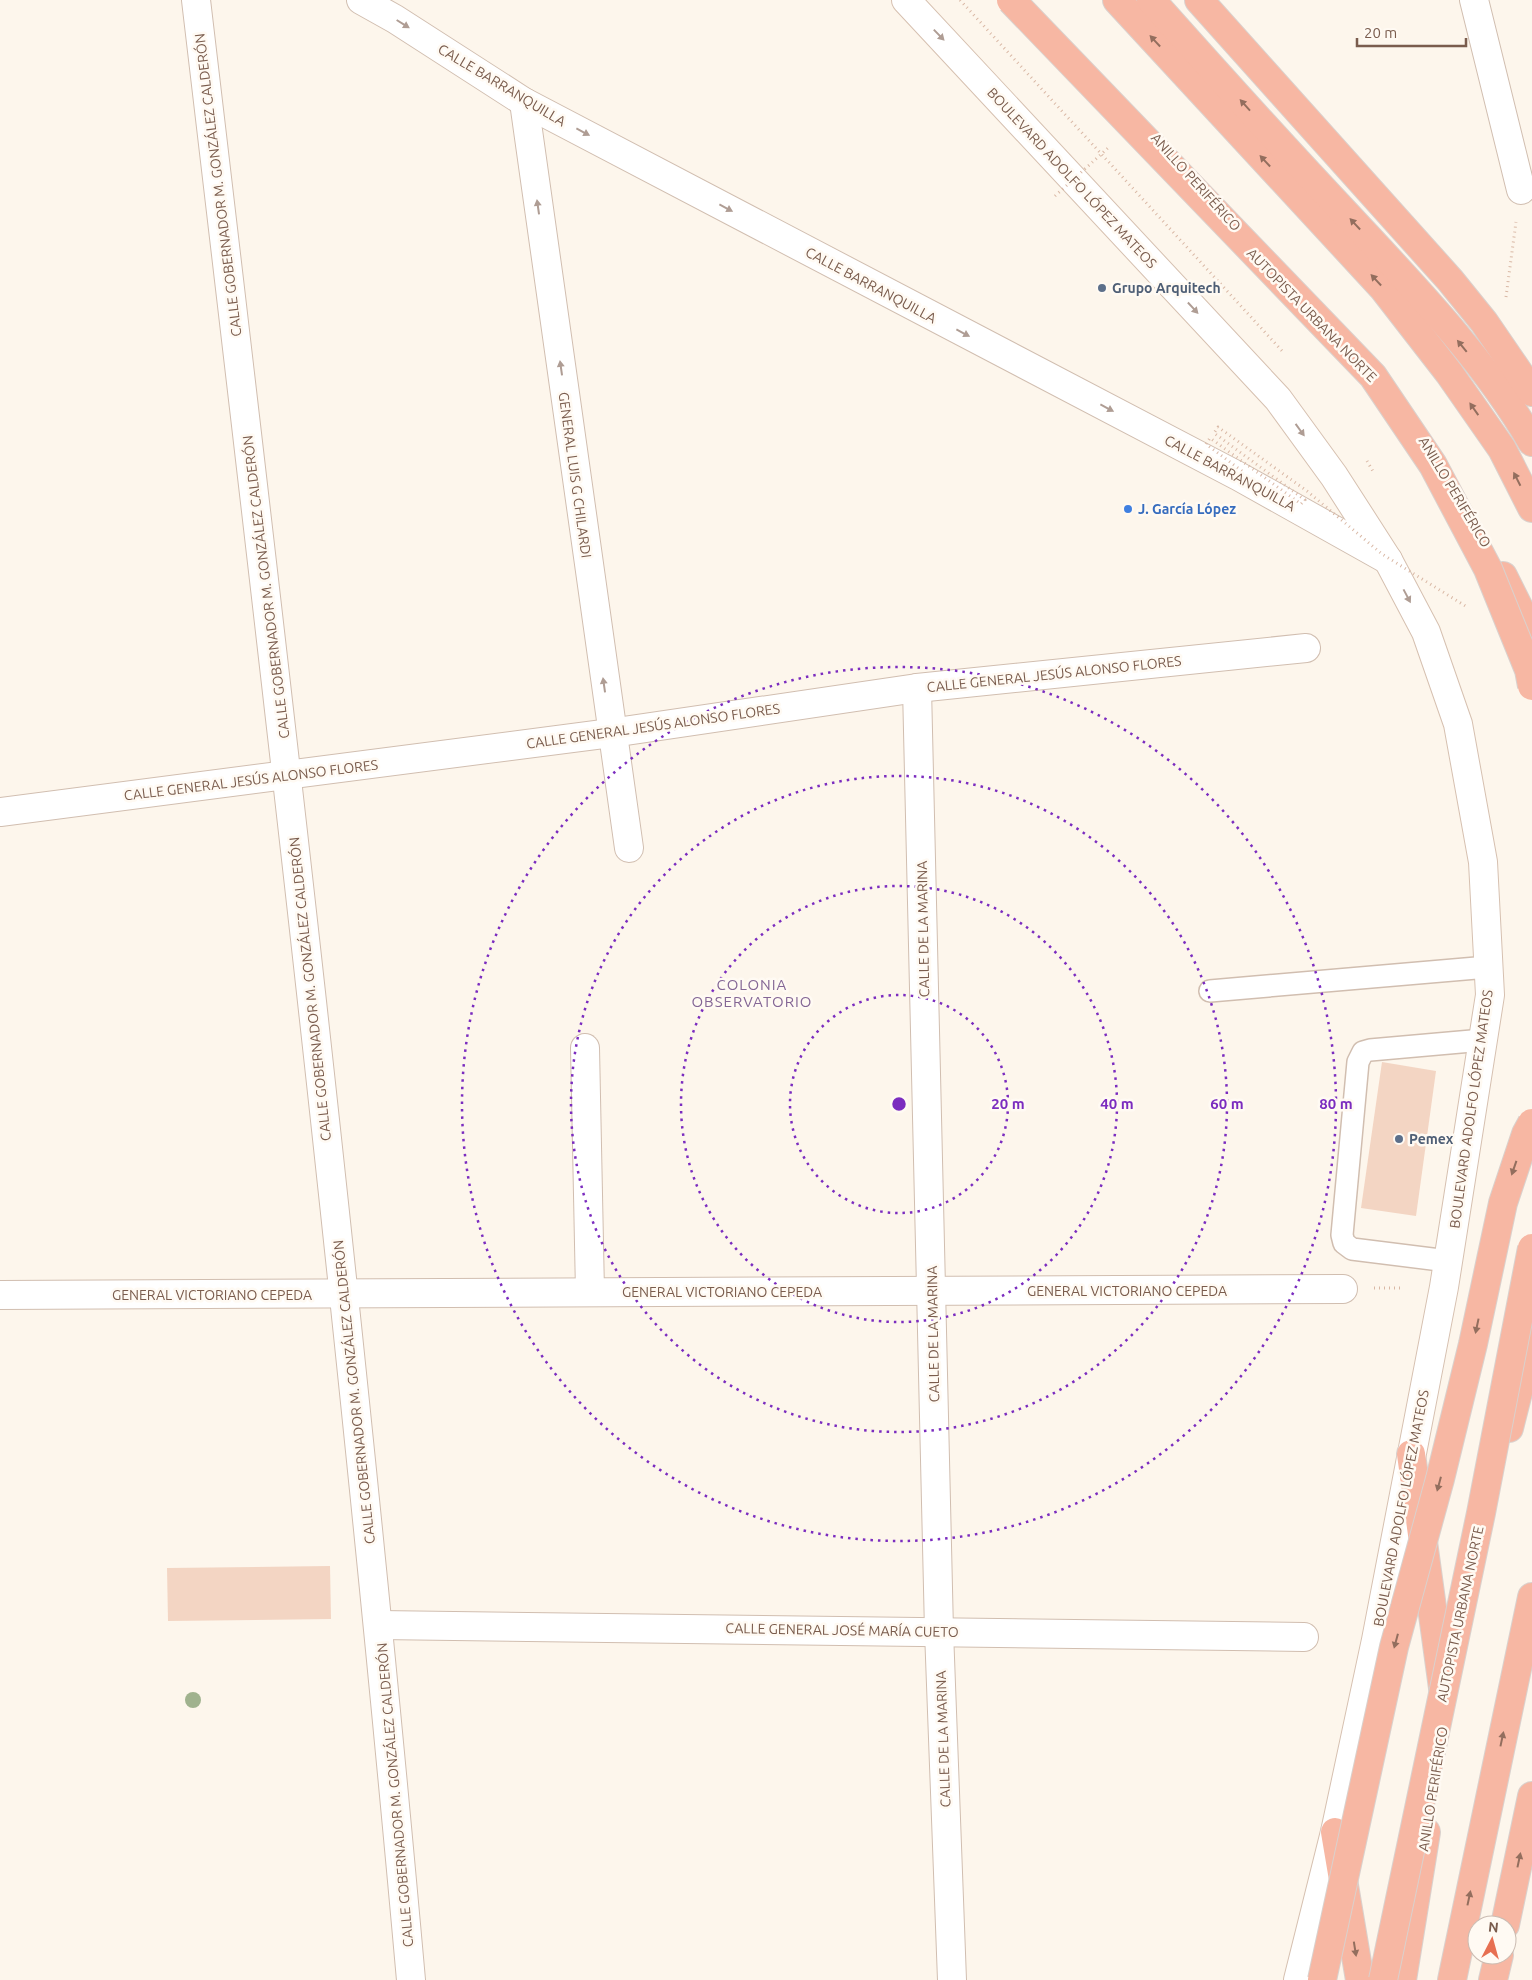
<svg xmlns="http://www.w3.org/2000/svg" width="1532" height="1980" font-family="Ubuntu,sans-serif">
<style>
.building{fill:#f3d5c3}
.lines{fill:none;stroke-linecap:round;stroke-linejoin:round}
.service-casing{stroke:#d1beb0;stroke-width:24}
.minor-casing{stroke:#d1beb0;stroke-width:30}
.tertiary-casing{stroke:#d1beb0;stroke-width:30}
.secondary-casing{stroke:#d6c0b0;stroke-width:30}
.motorway-casing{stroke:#dad1cd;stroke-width:30}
.path{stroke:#d9b8a5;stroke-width:3;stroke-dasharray:1 4;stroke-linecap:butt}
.service{stroke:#fff;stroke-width:21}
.minor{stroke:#fff;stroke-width:28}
.tertiary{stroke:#fff;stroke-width:28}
.secondary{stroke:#fff;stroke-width:28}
.motorway{stroke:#f7b7a3;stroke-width:28}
.motorway-bridge-casing{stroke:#dad1cd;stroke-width:30;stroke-linecap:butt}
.path-bridge{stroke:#d9b8a5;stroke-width:3;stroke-dasharray:1 4;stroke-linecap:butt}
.motorway-bridge{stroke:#f7b7a3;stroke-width:28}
.tree{fill:#a0b28e}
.oneway{fill:#af9d94}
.oneway2{fill:#936e5e}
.ring{fill:none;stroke:#7b2cbf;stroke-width:2.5;stroke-dasharray:2.5 5}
.service-dot{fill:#5c6f8a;stroke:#fffaf3;stroke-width:2}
.shop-dot{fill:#3f7fe0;stroke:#fffaf3;stroke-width:2}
.labels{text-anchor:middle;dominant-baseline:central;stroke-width:5;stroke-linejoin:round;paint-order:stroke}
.street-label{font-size:14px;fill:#7a5c4d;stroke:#fffaf3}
.service-label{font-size:14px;font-weight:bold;fill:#4e5e75;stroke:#fffaf3;text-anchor:start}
.shop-label{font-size:14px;font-weight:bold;fill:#366cbe;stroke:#fffaf3;text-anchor:start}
.neighbourhood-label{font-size:15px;letter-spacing:1px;fill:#846695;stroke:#fffaf3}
.centre{fill:#7b2cbf;stroke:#fffaf3;stroke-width:2.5}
.ring-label{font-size:15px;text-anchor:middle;font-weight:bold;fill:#7b2cbf;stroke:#fffaf3;stroke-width:5;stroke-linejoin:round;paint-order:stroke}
</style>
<rect width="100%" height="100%" fill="#fdf6ec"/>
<g class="building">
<path d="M1382 1062 1436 1071 1416 1216 1361 1208Z"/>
<path d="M330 1566 331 1619 168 1621 167 1568Z"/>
</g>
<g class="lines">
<defs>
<g id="service">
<path d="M1210 991 1488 967"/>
<path d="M1448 1261 1352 1249 1344 1243 1342 1235 1358 1062 1363 1052 1370 1050 1483 1040"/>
</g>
<g id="minor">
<path d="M196 0C274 659 352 1319 411 1980"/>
<path d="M1474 0 1521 190"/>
<path d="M524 102 629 848"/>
<path d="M917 688 939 1631 952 1980"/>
<path d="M0 812 611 733 917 688 1306 648"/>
<path d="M585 1048 590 1292"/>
<path d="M0 1295 1343 1289"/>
<path d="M379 1625 1304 1637"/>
</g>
<path id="tertiary" d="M361 0 395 19 524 102 1238 476 1388 560"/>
<path id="secondary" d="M906 0 1278 399 1334 476 1388 560 1426 632 1458 724 1483 862 1490 995 1444 1287 1376 1640 1335 1832 1298 1980"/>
<g id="motorway">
<path d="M1117 0 1383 288 1449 373 1502 449 1532 508"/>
<path d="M1151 0C1216 73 1281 145 1348 216 1412 285 1485 360 1532 442"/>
<path d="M1199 0 1450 280 1484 322 1532 392"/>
<path d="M1503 576 1524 618 1532 645"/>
<path d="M1509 1428 1532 1337"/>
<path d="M1411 1454 1443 1688"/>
<path d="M1335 1832 1360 1980"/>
<path d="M1505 1925 1532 1796"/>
<path d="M1402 1980 1426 1832"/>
<path d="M1452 1980 1532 1597"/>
<path d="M1493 1980 1499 1955"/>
</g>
</defs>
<use href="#service" class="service-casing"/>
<use href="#minor" class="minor-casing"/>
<use href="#tertiary" class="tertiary-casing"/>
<use href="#secondary" class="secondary-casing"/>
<use href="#motorway" class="motorway-casing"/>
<g class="path">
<path d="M960 0 1284 353"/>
<path d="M1506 297 1516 222"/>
<path d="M1367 461 1374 473"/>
<path d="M1374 1288H1402"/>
</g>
<use href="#service" class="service"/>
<use href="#minor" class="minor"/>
<use href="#tertiary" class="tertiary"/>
<use href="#secondary" class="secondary"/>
<use href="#motorway" class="motorway"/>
<defs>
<g id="motorway-bridge">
<path d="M1011 0 1373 376 1433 465 1488 569 1529 670 1532 686"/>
<path d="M1322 1980 1394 1647 1440 1479 1473 1344 1503 1203 1526 1134 1532 1123"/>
<path d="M1383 1980 1481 1513 1532 1248"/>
</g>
</defs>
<use href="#motorway-bridge" class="motorway-bridge-casing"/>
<g class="path-bridge">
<path d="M1055 196 1108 148"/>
<path d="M1242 471 1206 444 1210 438 1301 504 1305 500 1214 433 1218 427 1307 491 1382 554 1467 607"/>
</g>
<use href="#motorway-bridge" class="motorway-bridge"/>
</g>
<circle class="tree" cx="193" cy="1700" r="8"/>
<defs><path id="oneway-solid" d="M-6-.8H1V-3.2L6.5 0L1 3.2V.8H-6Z" transform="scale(1.25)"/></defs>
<g class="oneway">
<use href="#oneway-solid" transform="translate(403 24) rotate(32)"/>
<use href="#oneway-solid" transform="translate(939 35) rotate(46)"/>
<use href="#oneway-solid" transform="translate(583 132) rotate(28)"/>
<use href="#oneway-solid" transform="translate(538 207) rotate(-98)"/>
<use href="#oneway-solid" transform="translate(726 208) rotate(28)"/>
<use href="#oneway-solid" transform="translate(1193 308) rotate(47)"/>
<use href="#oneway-solid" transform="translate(963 333) rotate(28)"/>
<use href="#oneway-solid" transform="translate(561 368) rotate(-98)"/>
<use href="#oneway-solid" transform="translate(1107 408) rotate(28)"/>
<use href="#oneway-solid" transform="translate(1300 430) rotate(54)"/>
<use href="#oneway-solid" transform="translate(1407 596) rotate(62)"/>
<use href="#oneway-solid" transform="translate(604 685) rotate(-98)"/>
</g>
<g class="oneway2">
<use href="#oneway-solid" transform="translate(1155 41) rotate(-133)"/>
<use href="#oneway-solid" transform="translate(1245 105) rotate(-132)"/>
<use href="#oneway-solid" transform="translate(1265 161) rotate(-133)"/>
<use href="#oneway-solid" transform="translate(1355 224) rotate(-133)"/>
<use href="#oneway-solid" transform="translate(1376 280) rotate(-133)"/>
<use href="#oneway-solid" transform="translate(1462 346) rotate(-129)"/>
<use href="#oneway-solid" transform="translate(1474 409) rotate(-125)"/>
<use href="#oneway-solid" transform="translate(1517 479) rotate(-117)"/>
<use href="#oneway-solid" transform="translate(1514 1168) rotate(109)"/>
<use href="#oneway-solid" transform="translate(1477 1326) rotate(102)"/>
<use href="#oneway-solid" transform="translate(1439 1484) rotate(105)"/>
<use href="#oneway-solid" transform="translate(1396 1641) rotate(105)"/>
<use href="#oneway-solid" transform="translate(1502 1739) rotate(-78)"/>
<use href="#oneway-solid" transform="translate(1519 1860) rotate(-78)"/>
<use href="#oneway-solid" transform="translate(1469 1898) rotate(-78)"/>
<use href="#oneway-solid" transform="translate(1355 1949) rotate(81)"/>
</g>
<g class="ring">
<circle cx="899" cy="1104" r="109"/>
<circle cx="899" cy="1104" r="218"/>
<circle cx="899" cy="1104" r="328"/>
<circle cx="899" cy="1104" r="437"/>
</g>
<g class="service-dot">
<circle cx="1102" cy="288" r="5"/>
<circle cx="1399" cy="1139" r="5"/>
</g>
<circle class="shop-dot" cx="1128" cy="509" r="5"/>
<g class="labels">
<g class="street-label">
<text transform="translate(502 85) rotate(31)">CALLE BARRANQUILLA</text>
<text transform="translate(1072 178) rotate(47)">BOULEVARD ADOLFO LÓPEZ MATEOS</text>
<text transform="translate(1196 182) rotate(48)">ANILLO PERIFÉRICO</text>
<text transform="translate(218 185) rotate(-97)">CALLE GOBERNADOR M. GONZÁLEZ CALDERÓN</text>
<text transform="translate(871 285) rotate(28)">CALLE BARRANQUILLA</text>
<text transform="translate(1312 315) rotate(46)">AUTOPISTA URBANA NORTE</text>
<text transform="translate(1230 473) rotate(28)">CALLE BARRANQUILLA</text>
<text transform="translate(575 475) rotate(82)">GENERAL LUIS G CHILARDI</text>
<text transform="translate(1455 492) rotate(59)">ANILLO PERIFÉRICO</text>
<text transform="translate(266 587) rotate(-97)">CALLE GOBERNADOR M. GONZÁLEZ CALDERÓN</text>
<text transform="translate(1054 674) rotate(-6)">CALLE GENERAL JESÚS ALONSO FLORES</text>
<text transform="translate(653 726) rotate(-8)">CALLE GENERAL JESÚS ALONSO FLORES</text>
<text transform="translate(251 780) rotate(-7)">CALLE GENERAL JESÚS ALONSO FLORES</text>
<text transform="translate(923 929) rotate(-91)">CALLE DE LA MARINA</text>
<text transform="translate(310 989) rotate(-96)">CALLE GOBERNADOR M. GONZÁLEZ CALDERÓN</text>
<text transform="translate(1471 1109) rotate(-82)">BOULEVARD ADOLFO LÓPEZ MATEOS</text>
<text x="1127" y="1291">GENERAL VICTORIANO CEPEDA</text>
<text x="722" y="1292">GENERAL VICTORIANO CEPEDA</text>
<text x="212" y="1295">GENERAL VICTORIANO CEPEDA</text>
<text transform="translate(933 1334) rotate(-91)">CALLE DE LA MARINA</text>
<text transform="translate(354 1392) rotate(-96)">CALLE GOBERNADOR M. GONZÁLEZ CALDERÓN</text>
<text transform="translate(1401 1508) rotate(-79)">BOULEVARD ADOLFO LÓPEZ MATEOS</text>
<text transform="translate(1460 1614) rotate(-78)">AUTOPISTA URBANA NORTE</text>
<text transform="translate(842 1630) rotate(1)">CALLE GENERAL JOSÉ MARÍA CUETO</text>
<text transform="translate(943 1739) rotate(-92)">CALLE DE LA MARINA</text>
<text transform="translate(1433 1789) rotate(-81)">ANILLO PERIFÉRICO</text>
<text transform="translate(395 1795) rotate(-95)">CALLE GOBERNADOR M. GONZÁLEZ CALDERÓN</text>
</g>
<g class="service-label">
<text x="1112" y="288">Grupo Arquitech</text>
<text x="1409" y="1139">Pemex</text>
</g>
<g class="shop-label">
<text x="1138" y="509">J. García López</text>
</g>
<g class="neighbourhood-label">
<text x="752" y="984">COLONIA<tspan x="752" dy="17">OBSERVATORIO</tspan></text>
</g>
</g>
<circle cx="899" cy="1104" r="8" class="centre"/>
<g class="ring-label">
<text x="1008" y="1109">20 m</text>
<text x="1117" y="1109">40 m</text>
<text x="1227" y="1109">60 m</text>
<text x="1336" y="1109">80 m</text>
</g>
<g transform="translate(1492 1940) rotate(6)"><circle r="24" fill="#fffaf3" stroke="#cabbb1"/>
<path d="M0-4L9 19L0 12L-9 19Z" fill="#e76f51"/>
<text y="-8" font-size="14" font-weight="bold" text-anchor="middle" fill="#7a5c4d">N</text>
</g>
<path d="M1357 38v8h109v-8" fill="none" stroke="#7a5c4d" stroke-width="2.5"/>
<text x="1364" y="38" font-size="15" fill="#7a5c4d" stroke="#fffaf3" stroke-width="4" paint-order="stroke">20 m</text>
</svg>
